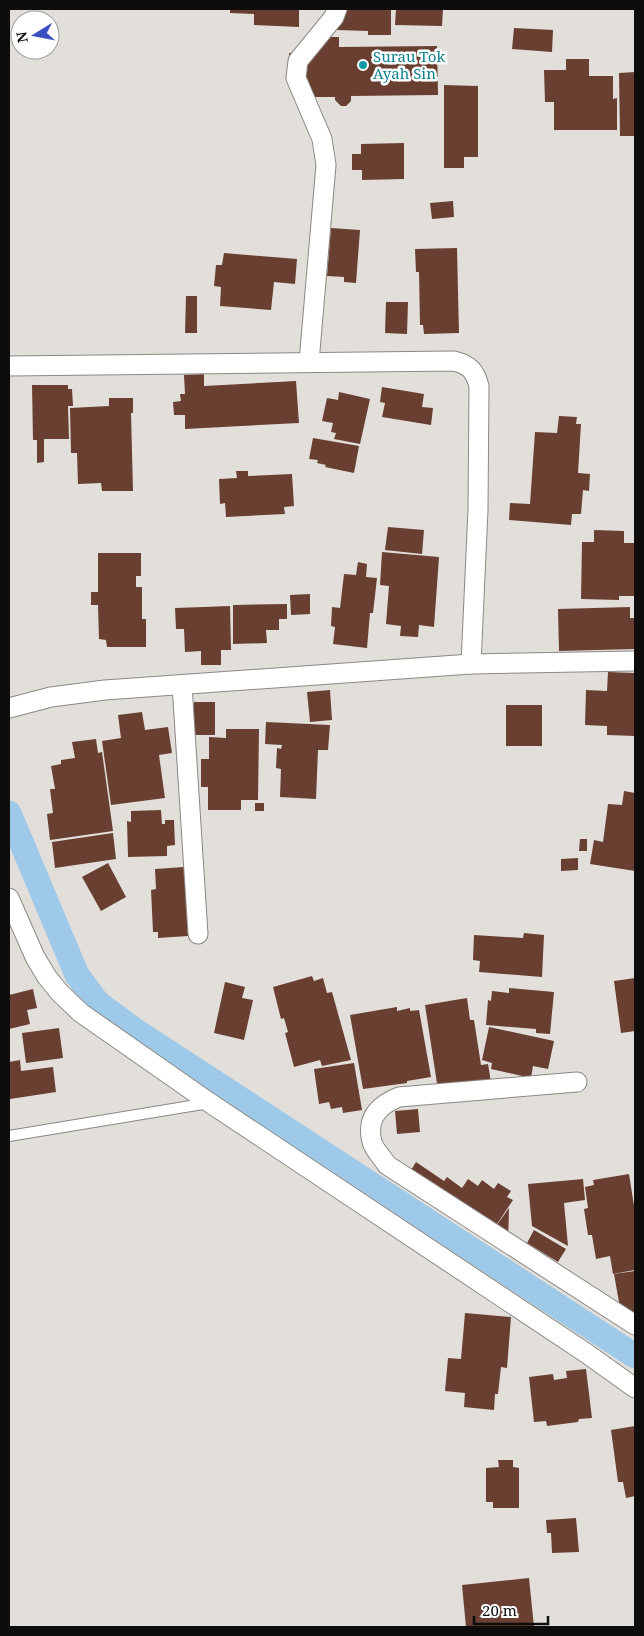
<svg xmlns="http://www.w3.org/2000/svg" width="644" height="1636" font-family="'Noto Serif',serif">
<style>
.lines{fill:none;stroke-linecap:round;stroke-linejoin:round}
.canal{stroke:#9ec9e8;stroke-width:25}
.building{fill:#693f32}
.service-casing{stroke:#8b8884;stroke-width:12}
.minor-casing{stroke:#8b8884;stroke-width:21}
.service{stroke:#fff;stroke-width:10}
.minor{stroke:#fff;stroke-width:19}
.culture-dot{fill:#0f9aa8;stroke:#fff;stroke-width:2}
.labels{text-anchor:middle;dominant-baseline:central;stroke-width:5;stroke-linejoin:round;paint-order:stroke}
.culture-label{font-size:15px;fill:#0d838f;stroke:#fff;text-anchor:start}
</style>
<rect width="100%" height="100%" fill="#e2dfdb"/>
<g class="lines">
<path class="canal" d="M9 813 77 975 98 1003 136 1031 635 1356"/>
</g>
<g class="building">
<path d="M230 9H299V27L254 25V14L230 13Z"/>
<path d="M337 9H391V35H368V31L337 30Z"/>
<path d="M396 9H443L442 26 395 25Z"/>
<path d="M514 28 553 30 552 52 512 49Z"/>
<path d="M316 37H339V47L437 46 438 95 351 96V101L346 106H341L335 100V97H299L290 77 289 53H316Z"/>
<path d="M566 59H589V76H613V99L617 98V130H554V102H545L544 70H566Z"/>
<path d="M635 72V136H620L619 73Z"/>
<path d="M444 85 478 86V157H464V168H444Z"/>
<path d="M404 143V179L362 180V170H352V154H361V144Z"/>
<path d="M453 201 454 217 432 219 430 203Z"/>
<path d="M331 228 360 230 356 283 344 282V277L327 276Z"/>
<path d="M457 248 459 333 424 334 423 325H420L419 272H416L415 249Z"/>
<path d="M224 253 297 259 295 284 274 282 271 310 220 306 221 287 214 286 216 265H222Z"/>
<path d="M186 296H197V333H185Z"/>
<path d="M386 302H408L407 334 385 333Z"/>
<path d="M204 374V386L296 381 299 423 185 429V415H174L173 402 181 401 180 394H185L184 375Z"/>
<path d="M32 385H68V389H72L73 406H68L69 439H44V462L37 463V440H33Z"/>
<path d="M382 387 424 394 422 407 433 408 431 425 382 417 385 403 380 402Z"/>
<path d="M339 392 370 399 360 444 334 439 336 433 331 432 333 423 322 421 327 398 338 400Z"/>
<path d="M109 398H133V413H131L133 491H102L101 483 78 484 77 453H71L70 408 109 406Z"/>
<path d="M559 416 577 417 576 424H581L578 473 590 474 589 491 583 490 581 514H572L571 525 509 520 510 503 530 504 535 432 557 433Z"/>
<path d="M313 438 359 446 354 473 325 467 326 465 317 463 318 460 309 459Z"/>
<path d="M236 471H248V476L292 474 294 506 284 507 285 514 226 517 225 503 220 504 219 479 237 478Z"/>
<path d="M388 527 424 530 422 554 385 550Z"/>
<path d="M594 530 624 531V543H635V596H619V600L581 599 582 542H594Z"/>
<path d="M382 552 439 557 434 627 419 625 418 637 400 636 401 626 386 624 389 586 380 585Z"/>
<path d="M98 553H141V576H136V587H142V619H146V647H107L106 640 99 639 98 605H91V592H98Z"/>
<path d="M358 562 367 564 366 577 377 578 373 613H370L367 648 333 644 335 627 331 626 332 607 340 608 344 574 356 575Z"/>
<path d="M310 594V614L291 615 290 595Z"/>
<path d="M287 604V619H279V630H266L267 643 233 644V605Z"/>
<path d="M230 606 231 650H221V665H201V651L185 652 184 629H176L175 608Z"/>
<path d="M630 607V618H635V649L559 651 558 609Z"/>
<path d="M608 672 635 673V736L607 735V726L585 725 586 690 607 691Z"/>
<path d="M330 690 332 720 310 722 307 692Z"/>
<rect x="194" y="702" width="21" height="33"/>
<rect x="506" y="705" width="36" height="41"/>
<path d="M142 712 145 730 168 727 172 753 159 755 165 798 111 805 102 741 121 738 118 715Z"/>
<path d="M266 722 330 725 328 750H318L316 799 280 797 281 769 276 768 277 748 281 749 282 745 265 744Z"/>
<path d="M226 729H259L258 800H241V810H208V787H201V759H209V737L226 738Z"/>
<path d="M96 739 98 753 102 752 113 831 50 840 47 814 53 813 50 789H55L51 766 61 764V760L75 758 72 742Z"/>
<path d="M624 791 635 793V871L590 864 594 840 603 842 608 804 622 805Z"/>
<rect x="255" y="803" width="9" height="8"/>
<path d="M161 810 162 824H165V820H174L175 845 167 846V856L128 857 127 821 131 822V811Z"/>
<path d="M113 833 116 859 55 868 52 842Z"/>
<path d="M580 839H587V851H579Z"/>
<path d="M578 858V870L561 871V859Z"/>
<path d="M108 863 126 897 101 911 82 877Z"/>
<path d="M184 867 188 936 158 938V932H153L151 890 156 889 155 869Z"/>
<path d="M524 933 544 935 542 977 479 972 480 961 473 960 474 935 523 938Z"/>
<path d="M312 976 314 981 323 978 327 993 332 992 351 1060 322 1066 320 1060 294 1067 285 1033 288 1032 284 1018 281 1019 273 987Z"/>
<path d="M635 978V1031L621 1033 614 981Z"/>
<path d="M225 982 245 987 242 998 253 1000 244 1040 214 1033Z"/>
<path d="M509 988 554 992 550 1034 536 1033V1029L486 1025 488 1000 491 1001 492 991 509 993Z"/>
<path d="M33 989 37 1008 27 1010 30 1024 9 1029V995Z"/>
<path d="M467 998 470 1020H474L481 1065 488 1064 491 1082 438 1090 425 1005Z"/>
<path d="M397 1007V1011L410 1008V1011L419 1010 431 1077 407 1081V1083L363 1089 350 1015Z"/>
<path d="M489 1027 554 1041 548 1069 533 1066 531 1078 491 1069 492 1063 482 1060Z"/>
<path d="M59 1028 63 1058 26 1063 22 1033Z"/>
<path d="M20 1060 21 1071 53 1067 56 1092 10 1099 9 1062Z"/>
<path d="M354 1063 362 1110 343 1113 342 1107 331 1109 329 1102 319 1104 314 1069Z"/>
<path d="M418 1109 420 1132 397 1134 395 1111Z"/>
<path d="M416 1162 444 1181 447 1177 462 1188 468 1179 478 1186 482 1180 494 1189 498 1183 511 1191 507 1197 513 1200 491 1233 407 1177Z"/>
<path d="M629 1174 635 1212V1270L613 1274 610 1256 596 1259 592 1235H588L584 1209 588 1208 585 1187 594 1185 593 1180Z"/>
<path d="M583 1179 585 1200 564 1203 568 1246 532 1226 528 1184Z"/>
<path d="M509 1208 508 1245 491 1233Z"/>
<path d="M534 1230 566 1249 558 1262 527 1243Z"/>
<path d="M635 1271V1319L620 1308 614 1274Z"/>
<path d="M465 1313 511 1317 507 1368 501 1367 498 1394H495L494 1410 464 1407 465 1393 445 1391 448 1358 461 1359Z"/>
<path d="M586 1369 592 1418 579 1419 578 1422 547 1426 546 1421 534 1422 529 1377 553 1374 554 1380 567 1378 566 1371Z"/>
<path d="M635 1426V1496L626 1498 623 1482H618L611 1430Z"/>
<path d="M498 1460H513V1467L519 1468V1508H493V1502H486V1468L499 1467Z"/>
<path d="M576 1518 579 1552 552 1553 551 1533H547L546 1520Z"/>
<path d="M529 1578 534 1627H466L462 1585Z"/>
</g>
<g class="lines">
<defs>
<path id="service" d="M9 1136 209 1103"/>
<g id="minor">
<path d="M309 362 326 165 322 139 296 78 298 61 334 17 337 9"/>
<path d="M9 366 454 361C470 365 475 371 479 386L478 510 471 664"/>
<path d="M182 685 198 934"/>
<path d="M9 708 51 697 105 690 471 664 635 661"/>
<path d="M9 898 35 957 47 977 60 993 81 1013 210 1103 586 1353 635 1388"/>
<path d="M577 1082 399 1097C379 1105 366 1118 372 1142 374 1150 383 1158 387 1165L635 1325"/>
</g>
</defs>
<use href="#service" class="service-casing"/>
<use href="#minor" class="minor-casing"/>
<use href="#service" class="service"/>
<use href="#minor" class="minor"/>
</g>
<circle class="culture-dot" cx="363" cy="65" r="5"/>
<g class="labels">
<g class="culture-label">
<text x="373" y="56">Surau Tok<tspan x="373" dy="17">Ayah Sin</tspan></text>
</g>
</g>
<rect width="644" height="1636" fill="none" stroke="#0e0d0c" stroke-width="20"/>
<g transform="translate(35 35) rotate(260)"><circle r="24" fill="#ffffff" stroke="#9f9e9e"/>
<path d="M0-4L9 19L0 12L-9 19Z" fill="#3a50c2"/>
<text y="-8" font-size="14" font-weight="bold" text-anchor="middle" fill="#0e0d0c">N</text>
</g>
<path d="M474 1616v8h74v-8" fill="none" stroke="#0e0d0c" stroke-width="2.5"/>
<text x="482" y="1616" font-size="15" fill="#0e0d0c" stroke="#ffffff" stroke-width="4" paint-order="stroke">20 m</text>
</svg>
